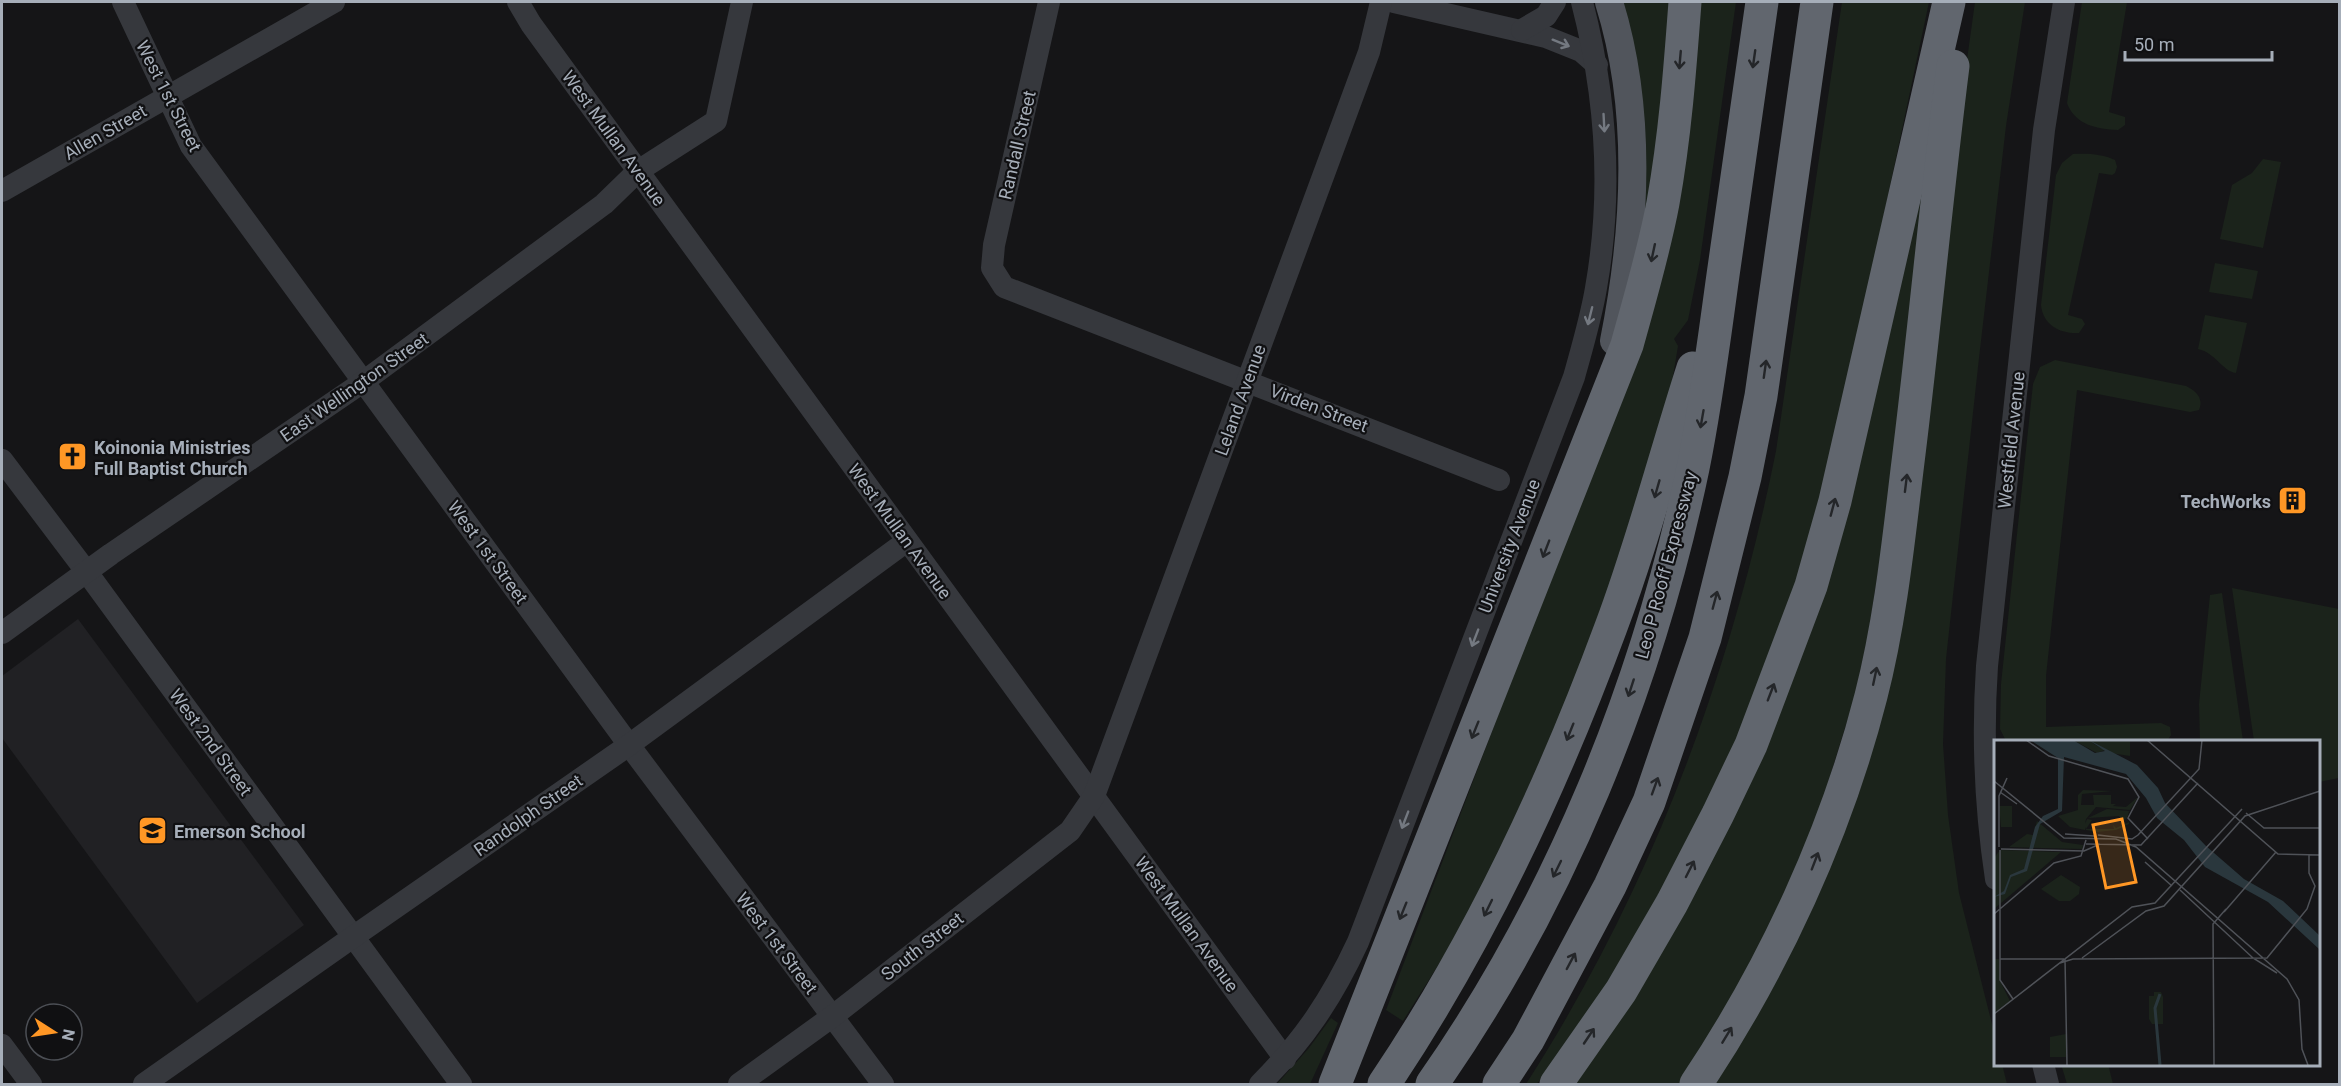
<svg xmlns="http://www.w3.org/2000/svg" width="2341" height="1086" font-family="Roboto,sans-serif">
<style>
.built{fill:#212124}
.green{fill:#1b231b}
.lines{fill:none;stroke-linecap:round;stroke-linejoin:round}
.minor{stroke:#36383d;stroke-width:22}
.major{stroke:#51555c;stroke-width:28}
.highway{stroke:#61666e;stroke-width:33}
.oneway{stroke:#747981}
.oneway2{stroke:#242629}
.labels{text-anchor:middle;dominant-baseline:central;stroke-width:4.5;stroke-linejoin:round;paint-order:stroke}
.street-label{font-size:18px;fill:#a6aeb9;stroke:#101012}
.poi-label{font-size:18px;font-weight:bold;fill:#a6aeb9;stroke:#101012;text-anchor:start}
.inset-river{fill:none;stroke:#2a373d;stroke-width:3}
.inset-road{fill:none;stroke:#4f5258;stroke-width:1.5}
.view{fill:#ff9725;fill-opacity:0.15;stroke:#ff9725;stroke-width:3}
.inset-edge{fill:none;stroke:#a6aeb9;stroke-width:3}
</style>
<rect width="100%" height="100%" fill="#151517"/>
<path class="built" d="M78 619 304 925 197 1003 2 738V676Z"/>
<g class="green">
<path d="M1622 2H1676L1644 240Z"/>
<path d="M1697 2H1736L1700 260 1688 320 1674 339 1678 346 1671 388 1645 481 1584 661 1492 869 1444 956 1403 1021 1386 1010 1621 392Z"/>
<path d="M1842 2H1929L1835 446 1783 629 1704 814 1623 960 1568 1042 1537 1084H1526C1650 891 1731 675 1776 451Z"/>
<path d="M1975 2H2025L2006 126 1979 358 1946 659 1943 744 1948 815 1959 893 1996 1040V1064H2002L2007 1084H1711L1852 790 1943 233Z"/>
<path d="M2082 2H2127L2109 112 2125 117V125L2118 130C2097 129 2075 125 2067 103Z"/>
<path d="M1929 139 1887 513 1868 636 1854 699 1822 802 1798 866 1754 962 1681 1084H1569L1716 848Z"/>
<path d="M2073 154C2087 153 2103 154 2115 160L2117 167 2115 173 2112 175 2099 173 2068 315 2082 319 2085 324 2079 333C2060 334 2043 325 2041 305L2056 175 2062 163Z"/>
<path d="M2263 159 2281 162 2263 248 2220 239 2232 185 2252 173Z"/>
<path d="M2215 263 2258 271 2252 299 2209 292Z"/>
<path d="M2205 315 2247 323 2236 373C2222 371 2216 353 2198 349Z"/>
<path d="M2055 360 2186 386C2196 391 2204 398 2199 410L2190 412 2077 390 2046 676V727L2161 723 2170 727 2171 735 2167 741H2006L2000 729 2001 684 2033 384 2040 367Z"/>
<path d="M2232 588 2339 609V778L2319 782 2318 741H2254Z"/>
<path d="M2222 593 2243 741H2200L2199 704 2210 595Z"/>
<path d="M1331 1018 1338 1023 1310 1084H1277L1309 1048Z"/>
<path d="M2061 1064H2108L2113 1084H2067Z"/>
</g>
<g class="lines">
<g class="minor">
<path d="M123 2 191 146 629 745 883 1084"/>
<path d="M518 2 531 24 1285 1059"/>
<path d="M1049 2 994 245 992 268 1004 287 1499 480"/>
<path d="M1394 2 1546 37 1581 51 1597 65"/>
<path d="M1522 30 1546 16 1555 2"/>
<path d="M2 191 334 2"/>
<path d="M2 460 86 571 461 1084"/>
<path d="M2 633 111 554 363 382 604 204 638 171 716 121 742 2"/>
<path d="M1996 879C1985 806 1982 740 1987 666L2044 130 2064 2"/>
<path d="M2 1045 31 1084"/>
<path d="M2043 1064 2048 1084"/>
<path d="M144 1084 353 937 629 745 907 541"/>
<path d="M739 1084 833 1016 1070 831 1094 796 1369 52 1381 2"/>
<path d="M1260 1084C1304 1040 1332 998 1358 942L1574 377C1582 348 1591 318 1596 288 1613 192 1606 95 1582 2"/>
</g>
<path class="major" d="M1609 2C1643 111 1636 230 1614 341"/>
<g class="highway">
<path d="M1335 1084 1627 345C1640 298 1654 251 1663 203 1675 136 1680 69 1685 2"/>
<path d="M1384 1084C1479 943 1552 787 1611 627 1643 542 1665 455 1693 368"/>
<path d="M1432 1084C1560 901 1647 687 1693 468 1706 405 1714 340 1723 275 1736 184 1749 93 1762 2"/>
<path d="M1499 1084 1528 1040 1610 886 1649 802 1705 638 1745 477 1761 396 1817 2"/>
<path d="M1556 1084 1621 991 1672 903 1718 814 1751 745 1811 586 1835 501 1949 2"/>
<path d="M1696 1084C1774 967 1836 833 1871 696 1890 622 1898 545 1907 470 1924 335 1936 200 1953 66"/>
</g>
</g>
<defs><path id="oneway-shaft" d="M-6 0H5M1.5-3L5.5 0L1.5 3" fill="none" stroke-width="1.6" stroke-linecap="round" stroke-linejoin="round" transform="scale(1.5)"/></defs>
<g class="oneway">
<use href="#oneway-shaft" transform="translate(1561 43) rotate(22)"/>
<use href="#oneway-shaft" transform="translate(1604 123) rotate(87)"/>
<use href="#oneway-shaft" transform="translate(1590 316) rotate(104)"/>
<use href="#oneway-shaft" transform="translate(1475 638) rotate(111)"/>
<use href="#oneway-shaft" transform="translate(1405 820) rotate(111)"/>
</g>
<g class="oneway2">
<use href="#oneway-shaft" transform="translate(1754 59) rotate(98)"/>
<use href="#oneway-shaft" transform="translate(1680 60) rotate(95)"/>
<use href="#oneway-shaft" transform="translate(1653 253) rotate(102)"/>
<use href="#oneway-shaft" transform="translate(1765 369) rotate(-82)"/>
<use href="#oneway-shaft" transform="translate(1702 419) rotate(100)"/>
<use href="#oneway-shaft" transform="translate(1906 483) rotate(-83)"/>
<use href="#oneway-shaft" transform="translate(1657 489) rotate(106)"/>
<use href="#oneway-shaft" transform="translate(1833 507) rotate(-75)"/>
<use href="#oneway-shaft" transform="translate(1546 549) rotate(111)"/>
<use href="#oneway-shaft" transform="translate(1715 600) rotate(-75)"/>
<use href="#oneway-shaft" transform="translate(1875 676) rotate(-78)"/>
<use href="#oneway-shaft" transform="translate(1631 688) rotate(108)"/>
<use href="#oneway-shaft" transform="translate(1771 692) rotate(-69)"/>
<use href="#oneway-shaft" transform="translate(1475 730) rotate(112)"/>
<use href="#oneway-shaft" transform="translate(1570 732) rotate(112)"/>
<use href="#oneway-shaft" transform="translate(1655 786) rotate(-70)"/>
<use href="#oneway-shaft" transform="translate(1815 861) rotate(-69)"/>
<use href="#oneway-shaft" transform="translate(1557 869) rotate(116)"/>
<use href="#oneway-shaft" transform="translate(1690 869) rotate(-63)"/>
<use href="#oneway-shaft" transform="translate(1488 908) rotate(116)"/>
<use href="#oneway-shaft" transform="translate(1403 911) rotate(112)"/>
<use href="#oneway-shaft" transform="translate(1571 961) rotate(-62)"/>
<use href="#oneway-shaft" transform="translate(1727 1035) rotate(-59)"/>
<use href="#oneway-shaft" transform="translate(1589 1036) rotate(-56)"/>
</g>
<defs>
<symbol id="church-square" viewBox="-11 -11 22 22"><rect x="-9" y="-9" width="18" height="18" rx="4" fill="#ff9725" stroke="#101012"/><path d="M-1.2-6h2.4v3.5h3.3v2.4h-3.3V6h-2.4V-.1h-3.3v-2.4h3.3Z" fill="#111"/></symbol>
<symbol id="building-square" viewBox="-11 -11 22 22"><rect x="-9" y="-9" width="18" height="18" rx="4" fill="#ff9725" stroke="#101012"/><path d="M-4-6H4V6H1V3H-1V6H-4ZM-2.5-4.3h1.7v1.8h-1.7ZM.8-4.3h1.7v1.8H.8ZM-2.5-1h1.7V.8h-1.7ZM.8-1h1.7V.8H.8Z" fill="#111"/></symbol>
<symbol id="school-square" viewBox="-11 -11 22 22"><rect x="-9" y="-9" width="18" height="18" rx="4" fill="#ff9725" stroke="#101012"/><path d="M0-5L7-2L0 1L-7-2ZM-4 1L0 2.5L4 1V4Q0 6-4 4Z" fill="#111"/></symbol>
</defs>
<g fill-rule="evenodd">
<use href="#church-square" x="56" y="440" width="33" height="33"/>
<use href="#building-square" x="2276" y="484" width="33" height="33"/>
<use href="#school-square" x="136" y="814" width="33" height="33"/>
</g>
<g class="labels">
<g class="street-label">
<text transform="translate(169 96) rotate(63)">West 1st Street</text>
<text transform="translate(105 132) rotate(-30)">Allen Street</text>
<text transform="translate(614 138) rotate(54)">West Mullan Avenue</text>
<text transform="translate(1017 145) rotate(-77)">Randall Street</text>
<text transform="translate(354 387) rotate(-35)">East Wellington Street</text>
<text transform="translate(1240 400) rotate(-70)">Leland Avenue</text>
<text transform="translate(1319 408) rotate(21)">Virden Street</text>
<text transform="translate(2011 440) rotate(-84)">Westfield Avenue</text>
<text transform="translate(900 531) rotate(54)">West Mullan Avenue</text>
<text transform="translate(1509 546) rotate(-69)">University Avenue</text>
<text transform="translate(488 552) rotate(54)">West 1st Street</text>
<text transform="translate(1666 565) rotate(-75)">Leo P Rooff Expressway</text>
<text transform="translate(211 742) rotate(54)">West 2nd Street</text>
<text transform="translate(528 815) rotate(-35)">Randolph Street</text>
<text transform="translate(1187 924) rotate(54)">West Mullan Avenue</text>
<text transform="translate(777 943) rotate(53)">West 1st Street</text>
<text transform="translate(922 946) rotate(-38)">South Street</text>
</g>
<g class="poi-label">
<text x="94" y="447">Koinonia Ministries<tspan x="94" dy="21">Full Baptist Church</tspan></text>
<text x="2271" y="501" text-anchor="end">TechWorks</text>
<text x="174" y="831">Emerson School</text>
</g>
</g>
<g transform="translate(1994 740)">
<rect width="326" height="326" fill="#151517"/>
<path d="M79 0H136V16L116 13V11L98 3 111 10 103 13ZM89 50 118 51 88 54 87 65H100L99 55H117V64H122L119 66 132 67 144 57 136 70 102 67 92 79 91 84 93 79 98 80 92 89H120L119 85 122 88 135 82 133 79 135 82V84L122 90 103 92 92 90 91 87V90L76 87 64 76 84 70V55ZM5 66H18V87H7ZM113 69 135 71 133 78 128 81 125 76 94 78ZM43 81 68 102 89 105 88 109 15 107 33 94 39 95ZM6 110 67 112 0 169V118ZM67 135 86 147 85 154 76 161H65L47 149ZM0 219H5L6 241 16 261 0 273ZM160 252H167L169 257V284H158L155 279V256H160ZM72 294V317H56V297Z" fill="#1b231b"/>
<path d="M36 0H79L101 13 111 11 95 0 143 25 164 48 171 63 212 106 250 139 289 161 325 195V209L274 162 211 127 190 100 163 78 152 58 132 34 70 17 68 71 46 84 33 131 17 137 11 154 0 157 10 151 16 135 30 129 41 87 49 76 64 69V18Z" fill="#2a373d"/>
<path class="inset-river" d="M166 325 161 268 166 254"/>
<path class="inset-road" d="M32 0 55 16 134 39 145 57 134 78 154 99M153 0 284 114 326 115M0 41 70 98 122 99 142 107 293 239 305 260 308 309 314 325M6 52 23 64M252 73 270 88H326M71 94 100 96M104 95 138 99 144 95 205 29 208 0M92 104 147 105 204 43M5 107V56L13 38M7 109 90 111 106 104M6 110V240L19 259M151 122 178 146M186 150 259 218 283 233M230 172 282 112M0 174 60 123 87 116 92 100M88 218 152 171 170 166 251 76 326 51M6 219H70M71 219 73 325M66 223 79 219 273 218 313 169 321 146 315 133V115M0 274 138 167 161 163 248 69M220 325 219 184 232 169"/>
<path class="view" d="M128 79 142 142 112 148 99 85Z"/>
<rect width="326" height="326" class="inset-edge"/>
</g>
<rect width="2341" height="1086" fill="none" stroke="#a6aeb9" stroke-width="6"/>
<g transform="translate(54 1032) rotate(102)"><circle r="28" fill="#101012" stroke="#4c4f55" stroke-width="1.5"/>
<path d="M0-4.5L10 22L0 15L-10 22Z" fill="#ff9725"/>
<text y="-9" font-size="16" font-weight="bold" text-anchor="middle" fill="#a6aeb9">N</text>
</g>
<path d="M2125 51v9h147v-9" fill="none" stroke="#a6aeb9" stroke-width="3"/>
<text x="2134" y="51" font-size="18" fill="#a6aeb9" stroke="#101012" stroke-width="4.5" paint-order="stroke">50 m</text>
</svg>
